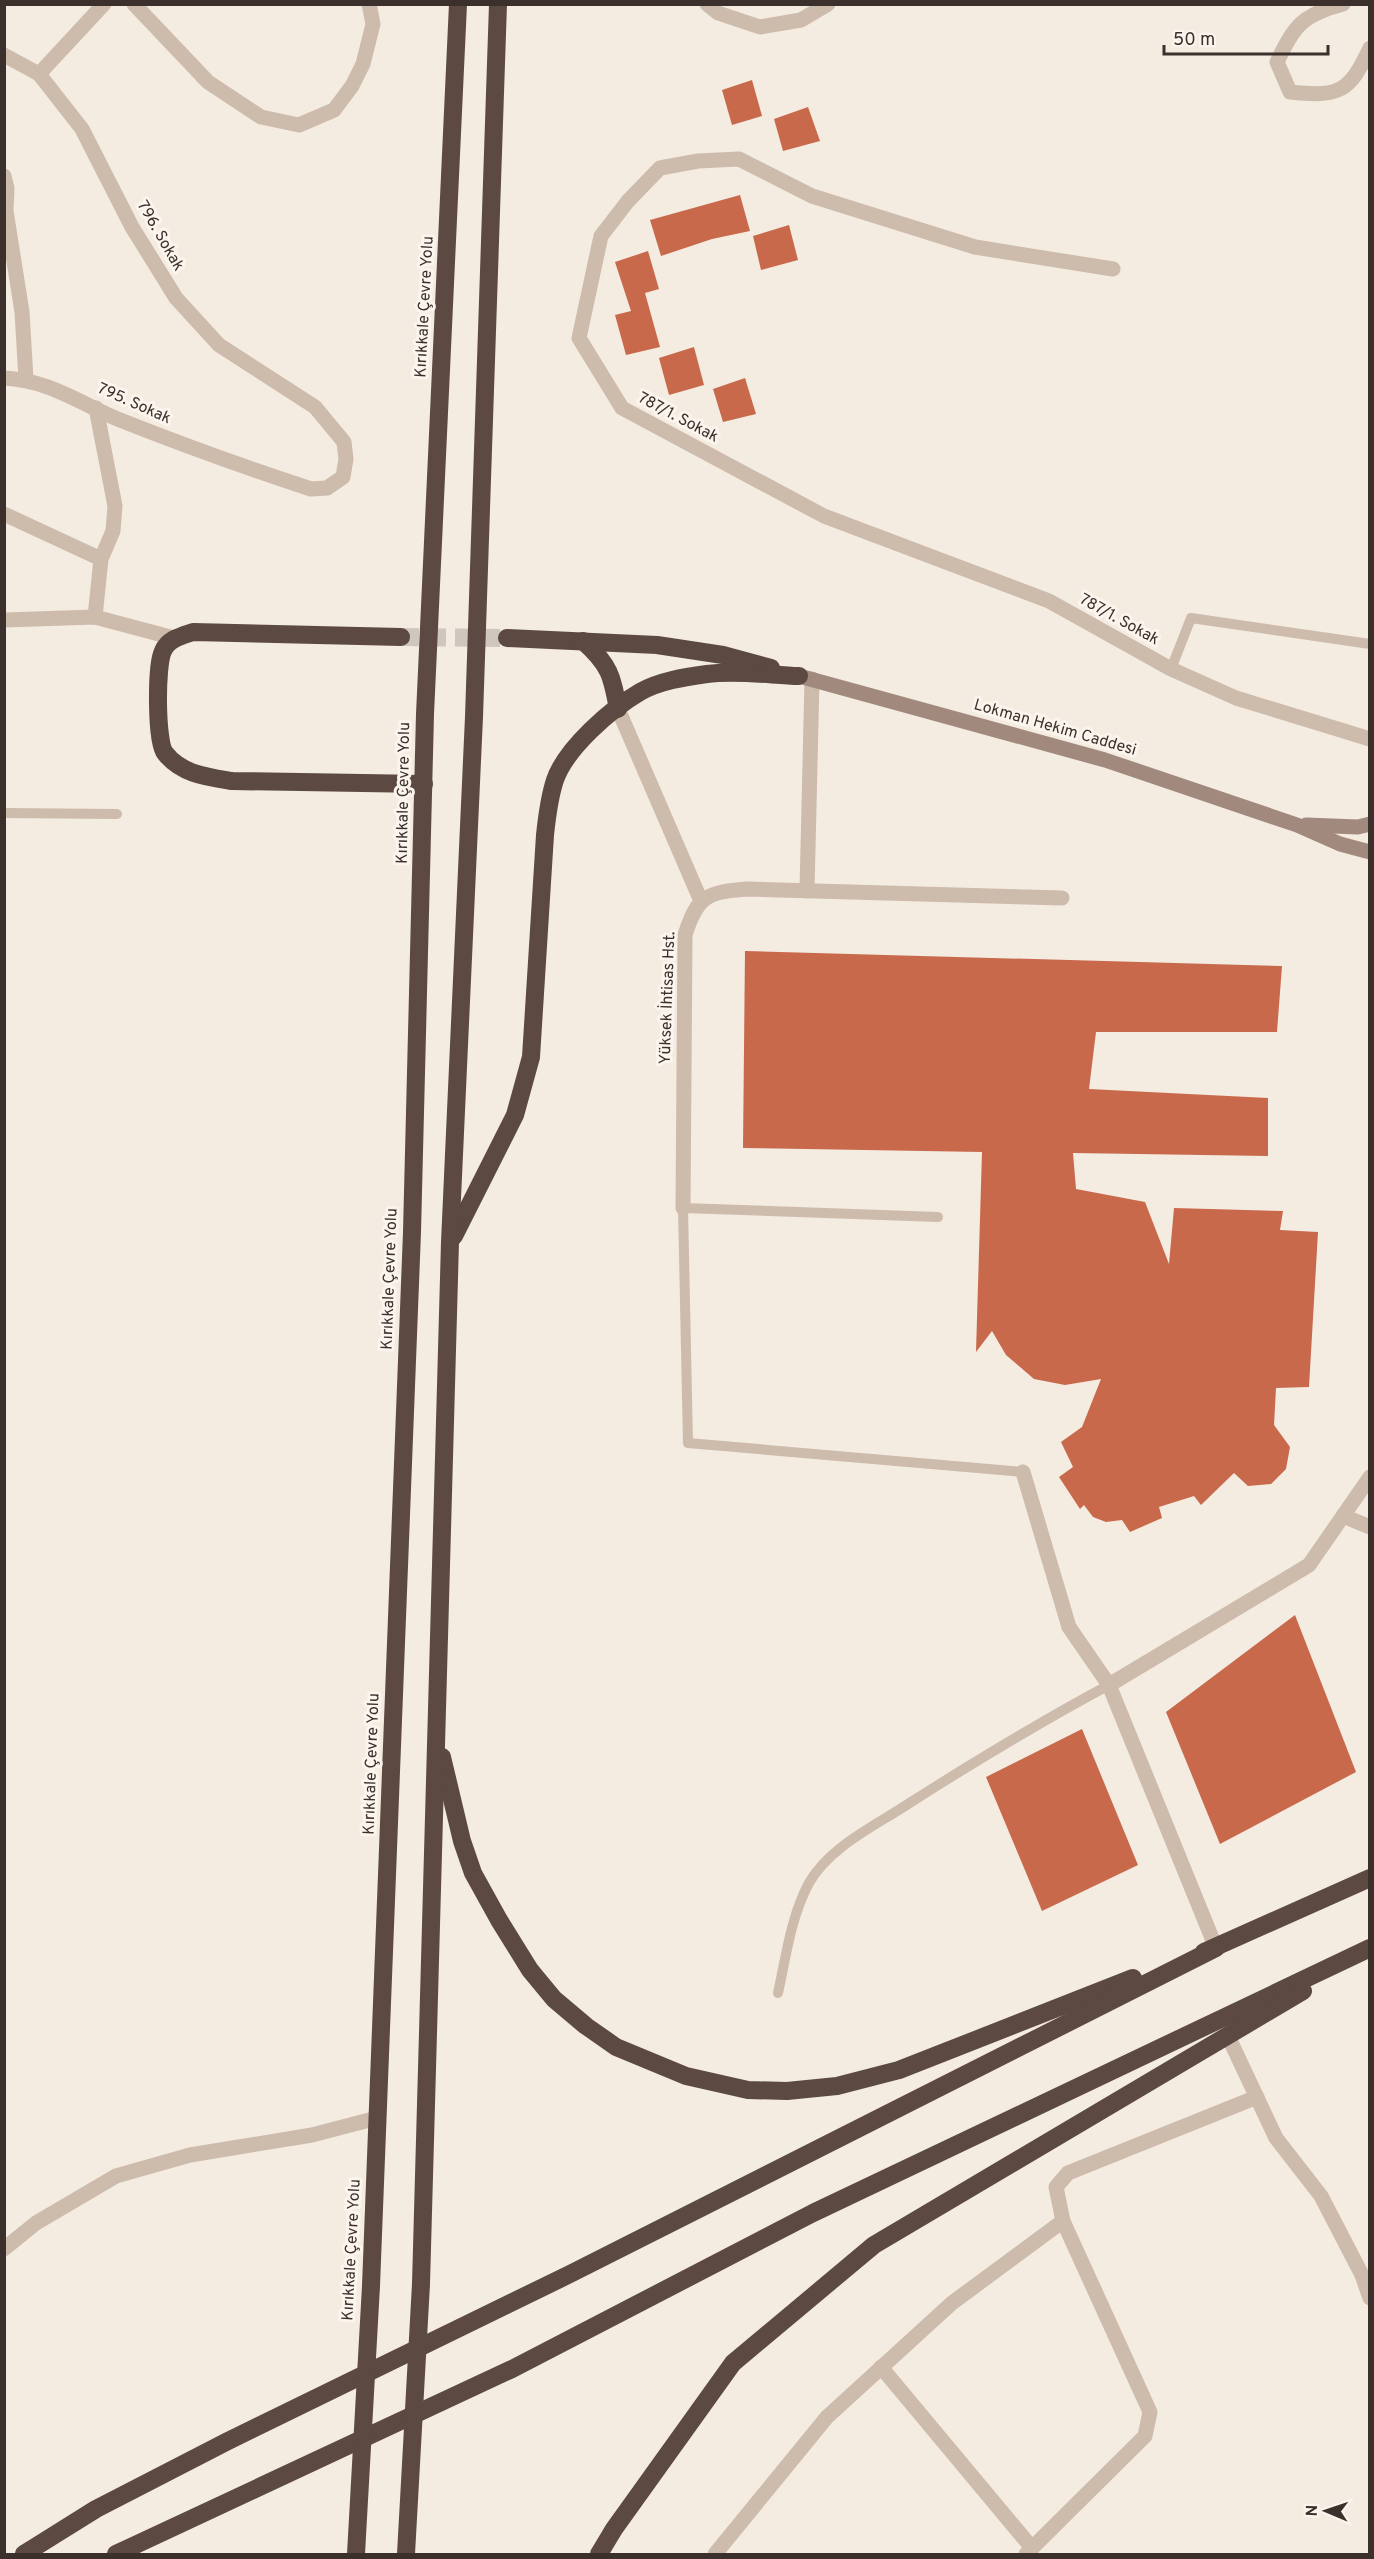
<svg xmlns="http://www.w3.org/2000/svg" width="1374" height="2559" font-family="Overpass,sans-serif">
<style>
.building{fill:#c8694b}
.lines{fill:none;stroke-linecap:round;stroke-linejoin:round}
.highway-tunnel{stroke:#cfc6bd;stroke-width:18;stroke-dasharray:18 9;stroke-linecap:butt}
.lane{stroke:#cdbbac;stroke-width:10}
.street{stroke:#cdbbac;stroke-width:15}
.secondary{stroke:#a18a7d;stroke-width:15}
.highway{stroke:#5c4a42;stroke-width:18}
.highway-bridge{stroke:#5c4a42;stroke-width:18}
.labels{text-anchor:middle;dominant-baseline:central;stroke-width:6;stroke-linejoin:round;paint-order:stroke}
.street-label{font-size:16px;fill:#3b302b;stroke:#fbf5ee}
</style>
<rect width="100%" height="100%" fill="#f4ebe1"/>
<g class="building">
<path d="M752 80 762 116 732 125 722 90Z"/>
<path d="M808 107 820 141 783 151 774 119Z"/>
<path d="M740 195 750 231 712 239 661 256 650 220Z"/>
<path d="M789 225 798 260 761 270 753 236Z"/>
<path d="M648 251 659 289 645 293 660 347 626 355 615 315 631 311 615 262Z"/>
<path d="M694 347 704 385 669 395 659 358Z"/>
<path d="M745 378 756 414 723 422 713 389Z"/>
<path d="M745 951 1282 966 1277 1032H1096L1089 1089 1268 1098V1156L1073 1153 1076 1189 1145 1202 1169 1264 1174 1208 1283 1211 1280 1230 1318 1232 1309 1387 1276 1388 1274 1425 1290 1447 1286 1469 1271 1484 1248 1486 1234 1473 1201 1505 1194 1496 1159 1507 1162 1518 1130 1532 1122 1520 1106 1522 1093 1517 1084 1505 1080 1509 1059 1477 1073 1467 1061 1442 1082 1427 1101 1379 1065 1385 1034 1379 1006 1355 992 1331 976 1352 982 1152 743 1148Z"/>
<path d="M1295 1615 1356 1772 1220 1844 1166 1712Z"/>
<path d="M1082 1729 1138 1865 1042 1911 986 1777Z"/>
</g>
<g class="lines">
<path class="highway-tunnel" d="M401 637 507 638"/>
<g class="lane">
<path d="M1171 669 1191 618 1370 644"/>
<path d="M4 813 117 814"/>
<path d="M938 1217 683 1208 688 1443 1023 1472"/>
<path d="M778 1993C786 1957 791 1916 809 1883 829 1847 875 1826 908 1804 974 1762 1040 1722 1109 1685"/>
</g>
<g class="street">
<path d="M134 4 208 82 261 117 299 125 334 110 352 86 363 64 373 24 369 4"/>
<path d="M707 4 718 13 760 27 801 20 828 4"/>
<path d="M1343 4C1302 15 1295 25 1277 62L1290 92C1339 97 1349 93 1370 48"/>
<path d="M4 55 39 74 82 129 132 227 176 298 219 345 315 407 344 442 346 459 343 477 327 488 311 489C247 468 183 445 120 420 81 404 49 380 4 378"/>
<path d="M39 74 104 4"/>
<path d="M4 176 7 188 6 211 22 312 26 379"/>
<path d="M1113 269 975 247 812 196 739 159 698 161 660 168 628 201 601 236 579 338 622 408 824 516 1049 601 1171 669 1236 698 1370 739"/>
<path d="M4 514 101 559"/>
<path d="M95 617 101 559 113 531 115 506 96 408"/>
<path d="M4 620 95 617 174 638"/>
<path d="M618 709 701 901"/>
<path d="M807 891 812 679"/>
<path d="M683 1208 685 935C697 896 707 892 747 889L1062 898"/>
<path d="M1023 1472 1069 1627 1109 1685 1216 1948"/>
<path d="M1343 1516 1370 1527"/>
<path d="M1109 1685 1309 1565 1370 1477"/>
<path d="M1228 2036 1276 2138 1321 2196 1362 2275 1370 2298"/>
<path d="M4 2249 36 2223 116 2176 190 2155 312 2135 377 2118"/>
<path d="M881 2367 1032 2548"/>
<path d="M715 2554 827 2417 952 2303 1063 2221 1056 2187 1068 2173 1257 2097"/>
<path d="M1026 2554 1145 2436 1150 2412 1063 2221"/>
</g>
<g class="secondary">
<path d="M799 676 1105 760 1297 825 1340 844 1370 852"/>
<path d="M1306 825 1358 827 1370 824"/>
</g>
<g class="highway">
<path d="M401 637 193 632C181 636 168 639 163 651 156 665 156 742 165 753 181 774 207 777 232 781L424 784"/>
<path d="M507 638 657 645 723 655 771 668"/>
<path d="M583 641C610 665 612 676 618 709"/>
<path d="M454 1236 515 1115 531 1057 545 835C547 816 549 798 555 780 566 748 611 709 640 692 659 681 685 677 707 674 735 670 770 675 799 676"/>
<path d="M442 1757 462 1841 473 1873 499 1920 530 1970 554 1999 586 2026 616 2047 686 2076 748 2090 787 2091 837 2086 899 2070 1133 1978"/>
<path d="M1204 1952 1370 1878"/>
<path d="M421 2284 450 1242 474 717 498 4"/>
<path d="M371 2286 412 1232 425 714 458 4"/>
<path d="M24 2554 96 2509 228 2441 570 2274 1216 1948"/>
<path d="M116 2554 512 2369 813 2213 1370 1948"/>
<path d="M599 2554 614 2529 733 2363 874 2245 1303 1991"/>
</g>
<g class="highway-bridge">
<path d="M356 2554 371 2286"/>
<path d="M406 2554 421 2284"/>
</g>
</g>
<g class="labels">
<g class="street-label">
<text transform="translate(160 236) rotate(60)">796. Sokak</text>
<text transform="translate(425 307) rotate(-87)">Kırıkkale Çevre Yolu</text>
<text transform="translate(134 404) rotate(24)">795. Sokak</text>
<text transform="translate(678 418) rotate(28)">787/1. Sokak</text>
<text transform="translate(1119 620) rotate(29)">787/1. Sokak</text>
<text transform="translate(1055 728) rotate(16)">Lokman Hekim Caddesi</text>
<text transform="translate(404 793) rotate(-89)">Kırıkkale Çevre Yolu</text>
<text transform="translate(668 998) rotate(-88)">Yüksek İhtisas Hst.</text>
<text transform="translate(390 1279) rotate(-88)">Kırıkkale Çevre Yolu</text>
<text transform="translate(372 1764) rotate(-88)">Kırıkkale Çevre Yolu</text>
<text transform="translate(352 2250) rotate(-87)">Kırıkkale Çevre Yolu</text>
</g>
</g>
<rect width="1374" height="2559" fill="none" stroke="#3b302b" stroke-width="12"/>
<g transform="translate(1326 2511) rotate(272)" stroke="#fbf5ee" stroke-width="4.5" paint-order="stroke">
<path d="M0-4.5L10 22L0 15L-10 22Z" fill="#3b302b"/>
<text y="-9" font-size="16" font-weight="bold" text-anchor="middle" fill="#3b302b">N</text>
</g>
<path d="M1164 45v9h164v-9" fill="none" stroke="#3b302b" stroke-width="3"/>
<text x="1173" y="45" font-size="18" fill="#3b302b" stroke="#fbf5ee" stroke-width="4.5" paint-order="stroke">50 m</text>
</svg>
